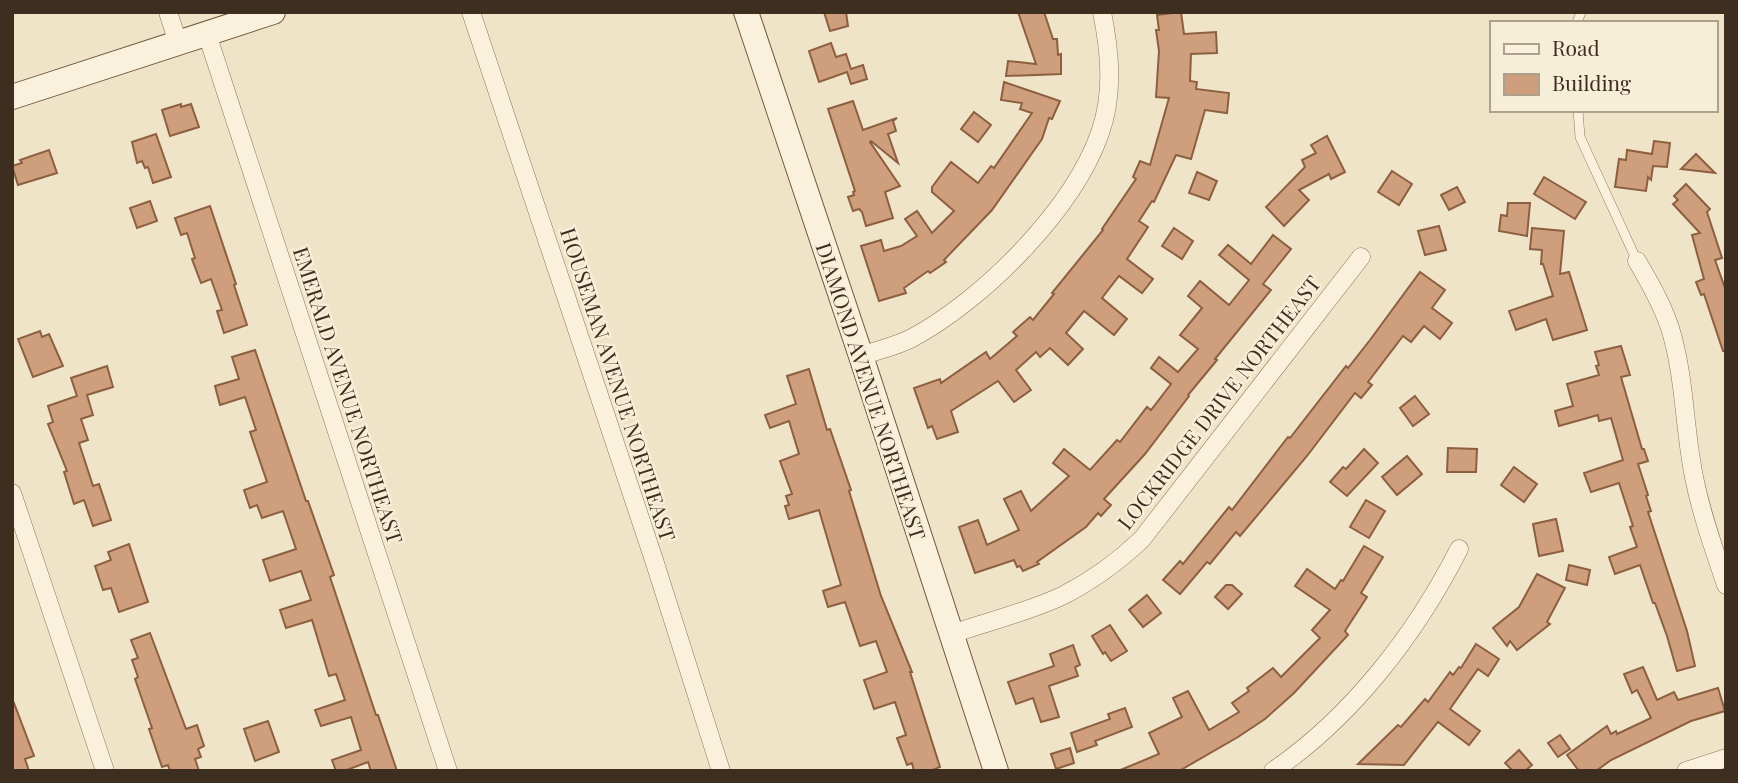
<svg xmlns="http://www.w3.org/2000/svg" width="1738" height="783" font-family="'Playfair Display',serif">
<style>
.building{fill:#cf9f7d;stroke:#8d5f41;stroke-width:2}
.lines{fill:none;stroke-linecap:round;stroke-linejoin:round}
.lane-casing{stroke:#8d765c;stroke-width:10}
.street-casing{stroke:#8d765c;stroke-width:19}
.secondary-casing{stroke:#6f573f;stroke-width:26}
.lane{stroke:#faf1dc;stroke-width:9}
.street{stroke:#faf1dc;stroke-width:18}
.secondary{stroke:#faf1dc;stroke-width:24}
.labels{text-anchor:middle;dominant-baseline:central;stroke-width:5;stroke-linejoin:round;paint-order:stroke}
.street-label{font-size:21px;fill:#3d2e20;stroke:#f7eed8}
</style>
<rect width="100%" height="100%" fill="#f0e4c8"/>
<g class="building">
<path d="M824 12H846L848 26 830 31Z"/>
<path d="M1018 12H1044L1053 39H1057L1058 55 1061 54V74L1006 76 1008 61 1036 64Z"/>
<path d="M1181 12 1184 34 1216 32 1217 53 1191 54 1190 81 1197 82 1196 89 1229 93 1227 113 1205 110 1191 159 1176 155 1154 202 1152 201 1139 221 1148 227 1127 259 1153 279 1142 293 1119 276 1102 298 1127 319 1114 335 1084 311 1066 333 1083 349 1068 365 1050 348 1040 357 1036 352 1016 370 1031 390 1014 402 998 381 951 411 958 432 937 439 932 426 928 428 914 388 940 379 941 383 986 352 990 359 1017 336 1013 332 1030 317 1033 320 1054 294 1052 293 1103 230 1102 229 1136 179 1133 177 1140 161 1150 165 1169 98 1156 97 1159 51 1156 30H1159L1157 15Z"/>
<path d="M831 43 836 57 846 54 851 69 863 65 867 79 851 84 847 72 819 82 809 51Z"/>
<path d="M1004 82 1060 101 1052 119 1049 118 1042 139 992 210 944 260 946 262 930 273 928 271 904 288 906 293 879 301 861 246 881 240 884 251 901 246 917 236 905 219 917 211 932 233 954 211 932 192V187L951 162 978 183 991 166 994 168 1032 113 1020 109 1022 103 1001 100Z"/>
<path d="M853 101 863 130 897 118 893 121 896 131 888 134 898 163 871 141 870 142 900 186 885 192 893 218 866 226 862 212 859 209 853 211 848 197 854 195 853 192 855 191 828 109Z"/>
<path d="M181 104V107L191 104 199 127 170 136 162 110Z"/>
<path d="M974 112 991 125 978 142 961 129Z"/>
<path d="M156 134 171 177 153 183 148 167 145 168 142 161 137 163 132 142Z"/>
<path d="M1327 136 1345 172 1331 179 1329 174 1299 190 1309 200 1284 226 1266 207 1305 167 1302 160 1316 153 1311 145Z"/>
<path d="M1654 141 1670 143 1667 167 1653 166 1651 180 1648 177 1646 191 1615 187 1619 159 1626 160 1627 150 1652 154Z"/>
<path d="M49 150 57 173 18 185 12 166 22 163 20 160Z"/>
<path d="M1696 154 1715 173 1681 169Z"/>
<path d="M1392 171 1412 184 1399 205 1378 192Z"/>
<path d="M1197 172 1217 181 1209 200 1189 193Z"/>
<path d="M1544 177 1586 202 1575 219 1534 194Z"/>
<path d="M1686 184 1710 209 1707 212 1722 258 1715 260 1726 291V351H1723L1704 294 1701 295 1696 282 1704 279 1692 235 1700 233 1673 204 1678 200 1674 196Z"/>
<path d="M1457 187 1465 202 1449 210 1441 195Z"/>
<path d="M150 201 157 221 137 228 130 208Z"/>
<path d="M1508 203H1530L1527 236 1499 231 1501 215 1507 216Z"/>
<path d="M210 206 236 284 234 285 247 325 224 333 217 311 222 310 211 279 201 283 192 259 195 258 187 233 181 235 175 218Z"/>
<path d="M1439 226 1446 250 1425 255 1418 231Z"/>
<path d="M1174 228 1193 241 1182 259 1162 246Z"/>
<path d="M1532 228 1564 231 1560 274 1569 272 1587 330 1553 340 1546 319 1516 330 1509 311 1553 296 1543 264H1541L1542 250 1530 249Z"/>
<path d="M1273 235 1291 249 1263 284 1271 290 1215 359 1217 360 1188 395 1189 396 1145 454 1104 499 1111 505 1101 516 1098 513 1086 527 1037 562 1039 564 1023 571 1020 566 1017 567 1014 560 975 573 959 527 978 520 987 545 1019 530 1004 499 1021 491 1031 511 1069 476 1053 463 1064 449 1090 470 1117 440 1120 442 1147 407 1151 410 1171 384 1151 368 1159 357 1178 372 1198 349 1180 335 1202 308 1188 296 1200 281 1229 305 1249 280 1219 255 1228 245 1251 264Z"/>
<path d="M1420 272 1445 290 1432 308 1452 323 1440 339 1424 326 1411 342 1403 336 1368 382 1372 385 1361 398 1355 393 1307 456 1240 536 1236 532 1210 564 1207 562 1180 594 1163 580 1180 561 1183 564 1229 507 1232 510 1288 437 1290 438 1346 366 1348 368 1370 340Z"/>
<path d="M40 331 42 337 49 334 63 366 33 377 18 339Z"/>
<path d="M1621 346 1630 375 1621 377 1642 449H1644L1648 461 1638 464 1648 495 1646 496 1651 511 1648 512 1687 631 1695 666 1677 671 1667 636 1655 603H1653L1640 565 1615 574 1609 557 1637 547 1630 527 1633 526 1619 483 1591 492 1584 473 1623 460 1611 418 1599 421 1598 415 1559 426 1555 411 1573 406 1567 384 1599 375 1596 366 1599 365 1595 352Z"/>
<path d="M255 350 306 501H308L334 575 330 577 376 715H378L397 771H371L368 762 344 771H336L332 760 361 750 351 717 321 726 315 710 345 700 336 674 329 676 312 620 286 628 280 610 311 600 301 571 270 581 263 560 296 549 283 511 262 518 257 505 250 508 244 490 267 482 250 432 256 430 245 397 220 405 215 386 239 379 232 357Z"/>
<path d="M107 366 113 387 87 395 93 415 81 419 88 440 79 443 93 486 99 484 111 520 93 526 84 500 74 504 64 472 67 471 48 424 53 422 48 406 77 396 71 378Z"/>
<path d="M809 369 827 430 830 429 851 490 849 491 881 596 912 672H910L940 767 930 771H914L912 763 907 765 897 738 906 735 895 702 874 709 864 680 887 672 876 641 860 646 845 602 828 607 823 591 841 585 819 510 789 519 785 506 789 505 786 496 792 494 780 461 799 454 789 421 770 428 765 415 796 404 787 376Z"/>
<path d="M1415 396 1429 414 1413 426 1400 408Z"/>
<path d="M1448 448 1477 449 1476 472H1447Z"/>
<path d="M1364 449 1378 463 1347 496 1330 482 1343 467 1346 469Z"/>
<path d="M1407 456 1422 474 1397 495 1382 477Z"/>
<path d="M1514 467 1537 484 1524 502 1501 485Z"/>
<path d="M1366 500 1385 511 1369 538 1350 527Z"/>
<path d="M1556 519 1563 551 1539 556 1533 524Z"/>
<path d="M129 544 148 602 119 612 111 588 103 590 95 566 111 560 108 552Z"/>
<path d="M1364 546 1383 557 1361 593 1367 597 1345 631 1348 635 1294 693 1265 719 1238 737 1179 771H1118L1159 754 1149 733 1182 717 1173 698 1188 691 1209 730 1239 712 1232 703 1249 691 1247 688 1273 668 1281 677 1320 638 1312 630 1330 610 1295 586 1307 569 1335 589 1341 580 1343 581Z"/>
<path d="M1569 565 1590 570 1587 585 1566 580Z"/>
<path d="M1537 574 1565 588 1547 622 1550 624 1517 650 1510 641 1507 646 1493 628 1519 607Z"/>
<path d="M1226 585H1232L1242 594 1228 609 1215 597Z"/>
<path d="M1147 595 1161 613 1143 627 1129 610Z"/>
<path d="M1110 625 1127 651 1111 661 1105 652 1103 654 1092 636Z"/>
<path d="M150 633 186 729 197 725 204 746 198 749 201 757 195 759 199 771H170L168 765 162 767 149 729 152 728 135 679 138 677 132 660 138 658 131 640Z"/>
<path d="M1476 644 1499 659 1488 676 1478 669 1450 709 1480 731 1469 745 1438 722 1404 765 1358 764 1398 725 1401 727 1425 699 1428 702 1450 672 1453 675 1459 667 1461 668Z"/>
<path d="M1073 645 1080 665 1075 667 1078 676 1049 686 1059 717 1041 722 1033 698 1016 704 1008 682 1054 666 1050 654Z"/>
<path d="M1643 667 1657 700 1674 692 1678 700 1718 688 1725 711 1691 721 1611 760 1596 771H1579L1567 755 1607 726 1611 734 1616 731 1617 734 1651 718 1637 690 1632 693 1624 674Z"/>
<path d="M14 703 34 756 25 759 29 771H12V704Z"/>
<path d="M1125 708 1132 727 1095 741 1097 745 1077 752 1071 733 1110 719 1108 714Z"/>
<path d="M268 721 279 752 255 761 244 729Z"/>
<path d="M1560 735 1570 749 1558 757 1548 743Z"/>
<path d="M1070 748 1074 763 1056 769 1051 754Z"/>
<path d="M1519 750 1532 765 1525 771H1513L1505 763Z"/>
</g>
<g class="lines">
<defs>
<g id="lane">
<path d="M1577 23 1581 12"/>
<path d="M1578 110 1580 137 1637 261"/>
</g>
<g id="street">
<path d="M168 12 178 43"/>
<path d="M471 12 654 560 721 771"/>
<path d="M207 34 448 771"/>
<path d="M1637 261C1650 283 1662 304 1670 328 1685 376 1684 428 1694 477 1701 513 1714 549 1726 585"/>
<path d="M861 356C878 350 897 346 912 338 983 300 1073 210 1100 133 1114 94 1110 52 1102 12"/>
<path d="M12 493 105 771"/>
<path d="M952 634C989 621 1029 612 1064 595 1093 580 1119 561 1142 539L1361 257"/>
<path d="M1273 771C1352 717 1416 634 1459 549"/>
<path d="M1686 771 1726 758"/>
</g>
<g id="secondary">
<path d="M746 12 861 356 996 771"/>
<path d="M12 97 273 12"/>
</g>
</defs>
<use href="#lane" class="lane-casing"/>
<use href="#street" class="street-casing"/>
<use href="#secondary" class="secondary-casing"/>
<use href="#lane" class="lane"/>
<use href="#street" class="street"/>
<use href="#secondary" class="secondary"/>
</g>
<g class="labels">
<g class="street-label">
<text transform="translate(619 384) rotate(72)">HOUSEMAN AVENUE NORTHEAST</text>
<text transform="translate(872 391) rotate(72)">DIAMOND AVENUE NORTHEAST</text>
<text transform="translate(349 395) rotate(72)">EMERALD AVENUE NORTHEAST</text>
<text transform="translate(1218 402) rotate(-52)">LOCKRIDGE DRIVE NORTHEAST</text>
</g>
</g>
<rect width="1738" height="783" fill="none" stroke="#3d2e20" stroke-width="28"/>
<rect x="1490" y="21" width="228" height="91" fill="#f7eed8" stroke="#ada18e" stroke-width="2"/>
<rect x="1504" y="44" width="35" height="10" fill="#faf1dc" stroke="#ada18e" stroke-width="2"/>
<text x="1552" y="56" font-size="21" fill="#3d2e20">Road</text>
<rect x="1504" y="74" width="35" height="21" fill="#cf9f7d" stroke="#ada18e" stroke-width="2"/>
<text x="1552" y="91" font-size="21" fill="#3d2e20">Building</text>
</svg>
